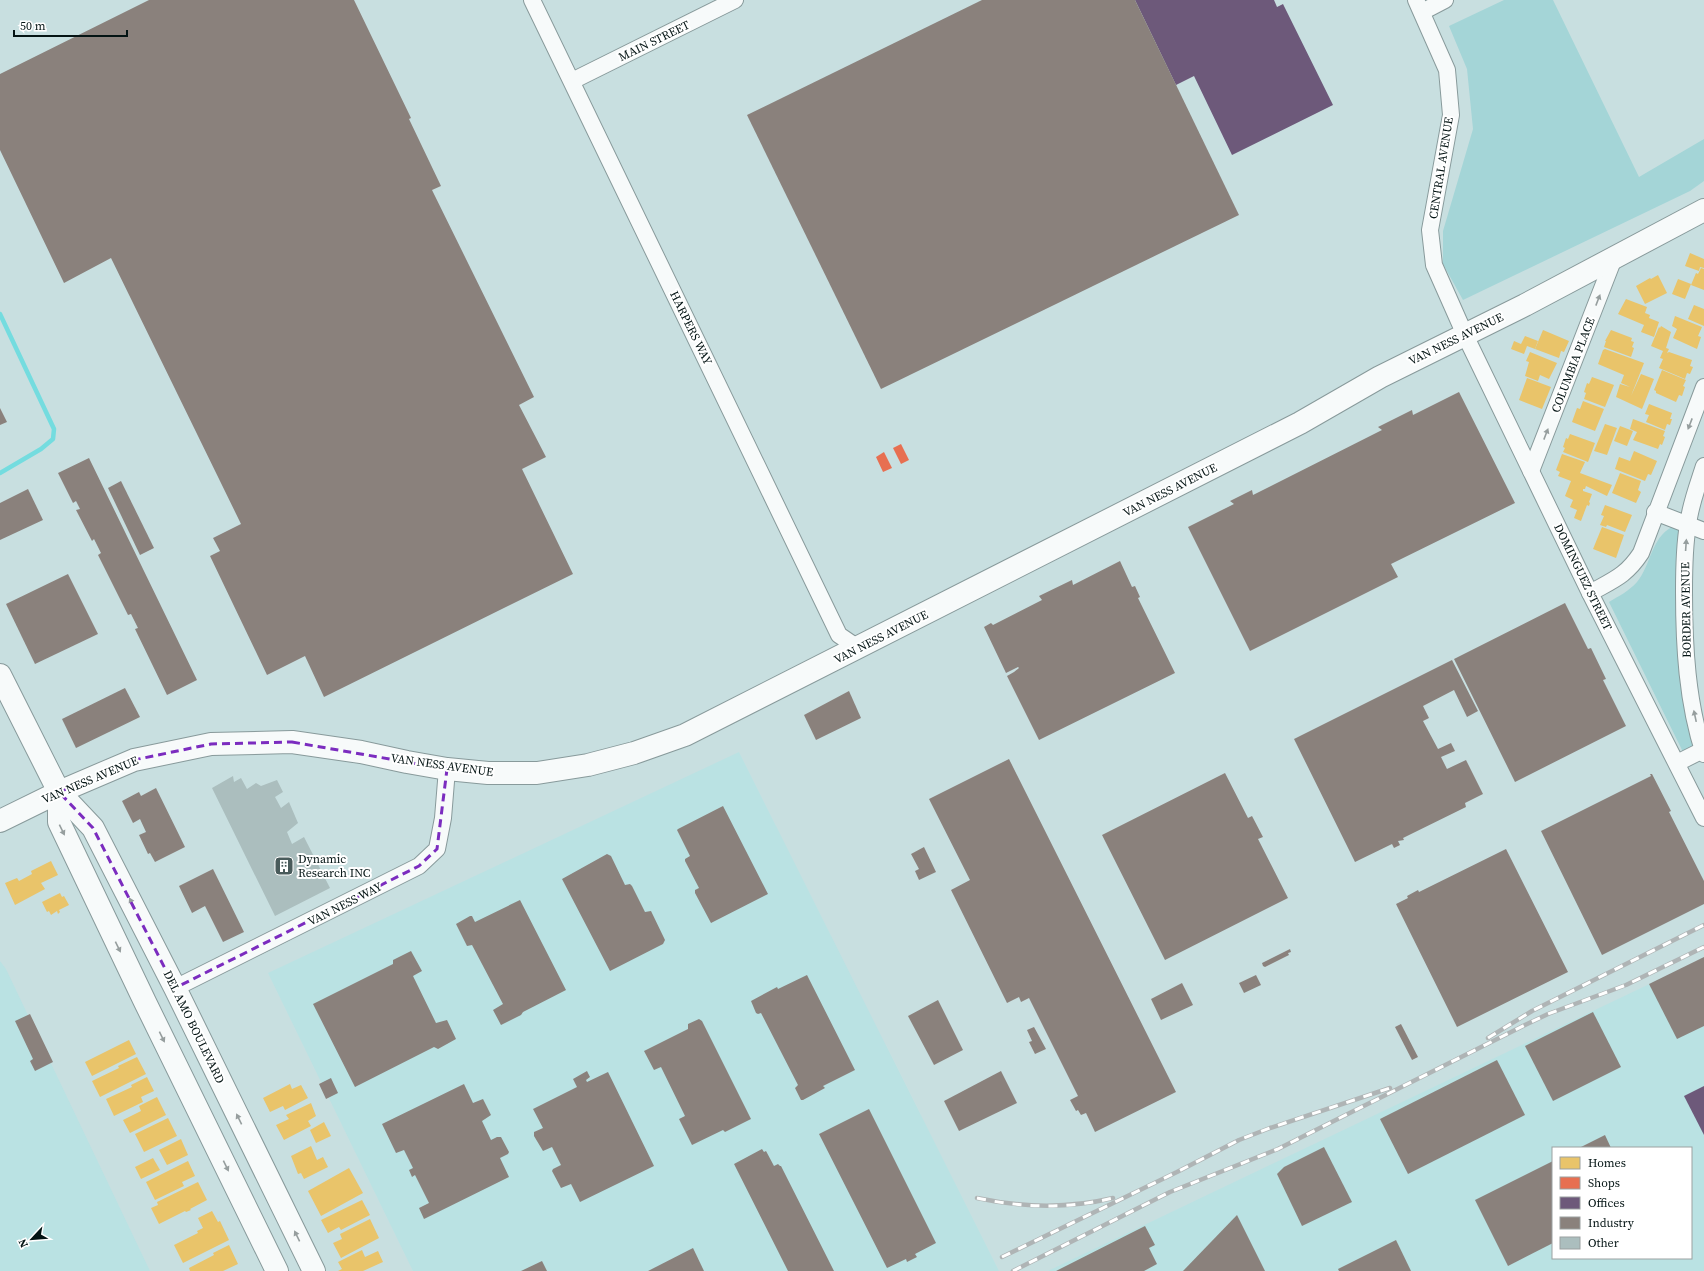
<svg xmlns="http://www.w3.org/2000/svg" width="1704" height="1271" font-family="'Source Serif 4',serif">
<style>
.built{fill:#bae2e3;fill-rule:evenodd}
.green{fill:#a4d5d7}
.homes{fill:#e9c46a}
.shops{fill:#e76f51}
.offices{fill:#6d597a}
.industry{fill:#8a817c}
.lines{fill:none;stroke-linecap:round;stroke-linejoin:round}
.stream{stroke:#74dcdf;stroke-width:4.5}
.building{fill:#abbebe}
.minor-casing{stroke:#889a9b;stroke-width:18}
.secondary-casing{stroke:#889a9b;stroke-width:24}
.minor{stroke:#f7fafa;stroke-width:16}
.secondary{stroke:#f7fafa;stroke-width:22}
.rail-casing{stroke:#afb4b5;stroke-width:4.5}
.rail{stroke:#fff;stroke-width:3;stroke-dasharray:9;stroke-linecap:butt}
.oneway{fill:#969e9e}
.marked{fill:none;stroke:#7b2cbf;stroke-width:3;stroke-dasharray:8 5;stroke-linejoin:round}
.labels{text-anchor:middle;dominant-baseline:central;stroke-width:4;stroke-linejoin:round;paint-order:stroke}
.street-label{font-size:12px;fill:#041414;stroke:#fff}
.poi-label{font-size:12px;fill:#041414;stroke:#fff;text-anchor:start}
</style>
<rect width="100%" height="100%" fill="#c8dfe0"/>
<g class="built">
<path d="M739 752 999 1271H413L268 973Z"/>
<path d="M1704 958V1271H1048ZM1553 1148H1691V1258H1553Z"/>
<path d="M0 961 6 969 150 1271H0Z"/>
</g>
<g class="green">
<path d="M1504 0H1553L1639 177 1704 139V181L1690 191 1463 300 1443 264V231L1473 129 1467 69 1449 26Z"/>
<path d="M1672 527 1679 530 1682 536 1693 745 1691 750 1684 754 1609 602C1619 596 1629 591 1637 582 1651 565 1651 538 1672 527Z"/>
</g>
<g class="homes">
<path d="M1690 253 1704 259V268L1700 267 1699 271 1685 266Z"/>
<path d="M1701 268 1704 269V290L1691 285 1696 273 1698 274Z"/>
<path d="M1658 275 1667 293 1645 304 1636 286 1650 278 1651 279Z"/>
<path d="M1678 279 1691 284 1685 299 1672 294Z"/>
<path d="M1626 299 1647 307 1645 313 1650 315 1649 318 1659 322 1654 337 1641 332 1644 325 1618 314Z"/>
<path d="M1694 305 1704 309V326L1688 319Z"/>
<path d="M1675 316 1702 327 1698 336 1701 337 1697 349 1673 338 1677 329 1672 326Z"/>
<path d="M1661 326 1671 332 1666 348 1669 349 1667 353 1669 352 1692 360 1690 366 1693 367 1690 374 1687 373 1685 379 1659 368 1663 359 1660 358 1663 351 1651 346 1659 327 1660 328Z"/>
<path d="M1543 330 1569 341 1564 352 1561 351 1559 358 1535 349Z"/>
<path d="M1611 330 1632 338 1631 341 1634 342 1632 347 1634 348 1631 357 1604 347 1606 341H1605Z"/>
<path d="M1525 336 1538 341 1535 349 1527 346 1524 354 1511 349 1514 341 1521 344Z"/>
<path d="M1605 349 1644 363 1631 396 1641 374 1654 379 1648 394 1642 391 1648 394 1642 409 1616 397 1620 384 1630 387 1621 383 1624 375 1598 364 1603 350Z"/>
<path d="M1530 352 1557 363 1549 379 1540 375 1538 381 1525 376 1529 362 1526 361Z"/>
<path d="M1662 370 1686 380 1683 386 1685 387 1682 396 1679 395 1676 402 1656 393V391L1654 390Z"/>
<path d="M1592 377 1614 385 1605 407 1584 399 1586 393 1584 392 1587 383 1589 384Z"/>
<path d="M1527 378 1551 387 1542 409 1519 400Z"/>
<path d="M1583 401 1604 409 1595 431 1572 422 1577 408 1580 409Z"/>
<path d="M1649 404 1672 413 1670 419H1672L1670 425 1667 424 1665 430 1646 422 1649 415 1645 414Z"/>
<path d="M1633 419 1665 431 1663 436 1665 437 1662 445 1660 444 1658 449 1633 440 1637 432 1630 429Z"/>
<path d="M1605 424 1617 428 1607 455 1594 451Z"/>
<path d="M1620 426 1633 431 1627 446 1614 441Z"/>
<path d="M1570 434 1595 443 1588 462 1563 452 1565 448 1563 447 1566 438 1568 439Z"/>
<path d="M1634 451 1657 461 1651 475 1648 474 1645 481 1615 469 1619 457 1630 461Z"/>
<path d="M1562 454 1585 462 1580 473 1612 485 1607 496 1586 486 1585 489H1583V491L1592 494 1589 502 1590 503 1589 506 1587 505 1581 521 1574 518 1577 510 1570 507 1573 500 1565 496 1571 481 1558 476 1560 472 1556 470Z"/>
<path d="M1620 473 1641 481 1638 490 1641 492 1636 503 1612 493Z"/>
<path d="M1605 505 1632 515 1625 532 1607 525 1606 527 1600 525 1604 516 1601 515Z"/>
<path d="M1602 527 1624 535 1616 558 1593 549Z"/>
<path d="M51 861 58 875 41 883 45 889 15 905 5 883 17 878 19 881 32 874 31 871Z"/>
<path d="M60 893 62 897 64 896 69 905 59 910 60 912 58 914 57 911 51 915 49 911 47 912 42 902Z"/>
<path d="M129 1040 136 1054 92 1076 85 1062Z"/>
<path d="M137 1057 146 1074 100 1097 92 1081 119 1068 118 1066Z"/>
<path d="M147 1077 154 1091 141 1097 143 1102 114 1116 106 1099 132 1087 131 1085Z"/>
<path d="M290 1084 292 1089 301 1085 308 1098 285 1110 283 1106 270 1112 263 1098Z"/>
<path d="M157 1097 166 1115 130 1133 123 1120 141 1111 139 1106Z"/>
<path d="M311 1103 316 1116 308 1121 311 1126 284 1140 276 1125 289 1119 286 1115Z"/>
<path d="M168 1118 177 1136 144 1152 135 1134Z"/>
<path d="M324 1122 331 1136 316 1143 310 1130Z"/>
<path d="M181 1139 188 1155 167 1165 159 1150Z"/>
<path d="M311 1146 317 1160 323 1157 328 1167 304 1179 301 1173 298 1174 291 1156Z"/>
<path d="M153 1158 160 1170 141 1179 135 1167Z"/>
<path d="M188 1161 195 1176 182 1182 184 1186 155 1200 146 1182Z"/>
<path d="M349 1168 363 1193 321 1216 308 1191Z"/>
<path d="M198 1182 207 1200 190 1209 191 1210 186 1212 185 1211 159 1224 151 1208 158 1205 157 1202Z"/>
<path d="M362 1200 370 1215 341 1230 339 1227 328 1233 321 1220Z"/>
<path d="M212 1211 218 1222 220 1221 229 1240 183 1263 174 1245 198 1233 197 1231 203 1228 198 1218Z"/>
<path d="M370 1219 379 1238 341 1258 333 1243 342 1239 340 1234Z"/>
<path d="M229 1245 238 1264 223 1271H190L189 1268 214 1255 213 1253Z"/>
<path d="M362 1250 365 1257 378 1251 383 1262 363 1271H338L342 1269 338 1262Z"/>
</g>
<g class="shops">
<path d="M901 444 909 460 901 464 893 448Z"/>
<path d="M884 452 892 468 883 472 876 457Z"/>
</g>
<g class="offices">
<path d="M1135 0H1274L1277 7 1283 4 1333 105 1232 155 1194 76 1176 85Z"/>
<path d="M1704 1086V1135L1684 1096Z"/>
</g>
<g class="industry">
<path d="M149 0H354L411 118 409 119 441 186 432 190 534 397 519 405 546 457 522 469 573 574 324 697 305 656 267 675 210 556 220 551 213 538 241 524 111 258 64 283 0 150V74Z"/>
<path d="M982 0H1135L1239 215 881 389 747 115Z"/>
<path d="M1459 392 1515 503 1391 564 1398 577 1250 651 1188 527 1234 504 1230 501 1252 490 1253 495 1382 430 1378 427 1412 410 1413 415Z"/>
<path d="M0 408 7 422 0 425Z"/>
<path d="M89 458 197 680 167 695 135 629 138 628 131 614 128 615 98 555 101 553 94 539 92 541 76 510 80 509 76 501 73 503 58 473Z"/>
<path d="M121 481 154 548 140 555 108 488Z"/>
<path d="M28 489 43 520 0 540V503Z"/>
<path d="M1120 561 1132 587 1135 586 1140 597 1138 598 1175 673 1039 740 1007 676 1014 672 1019 668 1018 667 1006 673 984 627 991 623 993 625 1042 600 1039 596 1072 580 1073 585Z"/>
<path d="M68 574 98 634 35 664 6 604Z"/>
<path d="M1565 603 1588 649 1591 648 1606 679 1603 680 1626 726 1515 782 1454 659Z"/>
<path d="M1452 660 1478 711 1467 717 1454 690 1423 706 1429 718 1423 721 1438 749 1451 743 1455 751 1441 757 1447 769 1466 760 1483 794 1465 803 1466 807 1403 838 1404 840 1398 841 1400 845 1394 848 1392 844 1355 862 1294 739Z"/>
<path d="M125 688 140 717 76 748 62 719Z"/>
<path d="M849 691 861 718 816 740 804 715Z"/>
<path d="M1009 759 1176 1092 1095 1132 1086 1113 1081 1115 1078 1110 1076 1111 1070 1100 1078 1096 1029 998 1021 1002 1019 997 1007 1003 951 890 970 880 929 799Z"/>
<path d="M1225 773 1248 818 1252 816 1263 837 1258 839 1288 898 1165 960 1102 835Z"/>
<path d="M1650 774H1652L1671 811 1669 812 1704 881V904L1602 955 1541 831 1651 776Z"/>
<path d="M156 788 185 847 155 862 150 853 148 854 139 835 146 832 140 819 133 823 122 801 139 792 141 796Z"/>
<path d="M723 806 768 894 711 923 695 893V890L699 888 685 861V859L690 856 677 830 678 829Z"/>
<path d="M924 847 936 872 919 880 915 871 919 869 911 854Z"/>
<path d="M1506 849 1568 972 1457 1027 1396 904 1408 898 1407 896 1418 890 1419 892Z"/>
<path d="M607 854 611 856 625 885 630 884 632 886 645 912 651 911 665 940 663 944 610 971 562 879Z"/>
<path d="M213 869 244 932 223 942 205 906 192 913 179 886Z"/>
<path d="M520 900 566 990 523 1012 521 1015 501 1025 493 1010 503 1004 472 945 467 946 456 924 470 916H472L475 922Z"/>
<path d="M1290 949 1291 952 1288 953 1289 955 1265 967 1263 966 1262 963Z"/>
<path d="M411 951 422 971 413 976 436 1023 447 1020 456 1039 438 1049 434 1047 355 1087 313 1004 393 964V960Z"/>
<path d="M1704 957V1026L1677 1039 1649 984Z"/>
<path d="M807 975 855 1070 823 1086 825 1088 803 1100H801L795 1088 798 1085 761 1013 758 1014 756 1013 751 1001 777 987 778 989Z"/>
<path d="M1256 975 1261 985 1244 993 1239 983Z"/>
<path d="M1182 983 1193 1005 1161 1020 1151 999Z"/>
<path d="M938 1000 963 1050 934 1065 908 1016Z"/>
<path d="M1593 1012 1621 1067 1553 1101 1525 1046Z"/>
<path d="M30 1014 53 1062 35 1071 30 1061 33 1059 15 1021Z"/>
<path d="M699 1019 702 1021 751 1119 725 1132 723 1130 692 1145 679 1119 685 1116 661 1067 654 1070 644 1051 688 1029V1024Z"/>
<path d="M1401 1024 1418 1057 1412 1060 1395 1027Z"/>
<path d="M1034 1027 1046 1049 1035 1054 1029 1042 1032 1041 1027 1030Z"/>
<path d="M1497 1060 1525 1115 1408 1174 1380 1119Z"/>
<path d="M587 1071 590 1077 586 1080 587 1082 608 1072 654 1166 580 1202 571 1184 561 1188 552 1171 553 1169 561 1165 552 1147 543 1151 534 1136V1132L543 1128 533 1109 577 1087 573 1079Z"/>
<path d="M1001 1071 1017 1103 959 1131 944 1101Z"/>
<path d="M331 1078 338 1093 326 1099 319 1084Z"/>
<path d="M464 1084 473 1103 483 1099 491 1115 482 1121 491 1140 497 1137H501L509 1152 508 1154 500 1158 509 1177 424 1219 419 1208 429 1203 415 1175 412 1177 409 1170 413 1168 404 1150 396 1153 382 1124Z"/>
<path d="M869 1109 936 1243 915 1254 917 1257 907 1262 906 1259 887 1268 819 1134Z"/>
<path d="M1605 1135 1611 1148H1579Z"/>
<path d="M1324 1147 1352 1202 1302 1226 1277 1174 1284 1167Z"/>
<path d="M762 1149 764 1152 766 1151 774 1166 778 1164 780 1166H781L834 1271H788L734 1164Z"/>
<path d="M1553 1161V1243L1508 1266 1475 1200Z"/>
<path d="M1237 1215 1265 1271H1183Z"/>
<path d="M1145 1226 1155 1245 1149 1248 1157 1264 1144 1271H1056Z"/>
<path d="M1396 1240 1411 1271H1339L1338 1269Z"/>
<path d="M693 1248 704 1271H648Z"/>
<path d="M542 1261 547 1271H521Z"/>
</g>
<g class="lines">
<path class="stream" d="M0 314 54 429 53 439 41 449 0 473"/>
</g>
<path class="building" d="M233 776 234 782 241 778 247 789 256 783 261 786 277 780 283 792 275 797 281 808 289 802 298 823 287 832 292 844 304 837 330 888 275 916 212 788Z"/>
<g class="lines">
<defs>
<g id="minor">
<path d="M532 0 839 635 858 648"/>
<path d="M1416 0 1447 70 1451 115 1430 230 1434 265 1465 335 1590 593 1704 818"/>
<path d="M1422 12 1445 0"/>
<path d="M572 81 735 0"/>
<path d="M1704 466C1698 485 1690 505 1688 525 1684 547 1684 570 1684 592 1684 646 1687 702 1704 754"/>
<path d="M1531 471 1614 258"/>
<path d="M1655 512 1704 531"/>
<path d="M1590 593C1613 580 1626 576 1641 553L1704 387"/>
<path d="M1677 763 1703 750"/>
<path d="M175 988 419 866 437 849 443 818 447 769"/>
</g>
<g id="secondary">
<path d="M0 675 59 792 93 828 175 988 314 1271"/>
<path d="M59 792V822L145 1002 277 1271"/>
<path d="M0 821 59 792 134 760 211 744 292 742 361 752 407 762 447 769 488 773H537L588 765 634 753 685 735 1300 423 1380 377 1525 305 1704 210"/>
</g>
</defs>
<use href="#minor" class="minor-casing"/>
<use href="#secondary" class="secondary-casing"/>
<use href="#minor" class="minor"/>
<use href="#secondary" class="secondary"/>
<defs>
<g id="rail">
<path d="M1488 1038 1532 1011 1704 925"/>
<path d="M977 1198C1024 1208 1067 1209 1113 1198"/>
<path d="M1002 1257 1177 1172 1239 1140 1270 1128 1390 1088"/>
<path d="M1013 1271 1170 1192 1278 1149 1525 1025 1548 1014 1626 985 1704 947"/>
</g>
</defs>
<use href="#rail" class="rail-casing"/>
<use href="#rail" class="rail"/>
</g>
<defs><path id="oneway-solid" d="M-6-.8H1V-3.2L6.5 0L1 3.2V.8H-6Z"/></defs>
<g class="oneway">
<use href="#oneway-solid" transform="translate(1598 300) rotate(-69)"/>
<use href="#oneway-solid" transform="translate(1690 424) rotate(111)"/>
<use href="#oneway-solid" transform="translate(1546 434) rotate(-69)"/>
<use href="#oneway-solid" transform="translate(1686 545) rotate(-86)"/>
<use href="#oneway-solid" transform="translate(1695 716) rotate(-102)"/>
<use href="#oneway-solid" transform="translate(62 830) rotate(64)"/>
<use href="#oneway-solid" transform="translate(132 903) rotate(-117)"/>
<use href="#oneway-solid" transform="translate(118 947) rotate(64)"/>
<use href="#oneway-solid" transform="translate(162 1037) rotate(64)"/>
<use href="#oneway-solid" transform="translate(239 1119) rotate(-116)"/>
<use href="#oneway-solid" transform="translate(226 1166) rotate(64)"/>
<use href="#oneway-solid" transform="translate(297 1236) rotate(-116)"/>
</g>
<path class="marked" d="M292 742 447 769 437 849 419 866 175 988 93 828 59 792 134 760 211 744Z"/>
<defs>
<symbol id="building-square" viewBox="-11 -11 22 22"><rect x="-9" y="-9" width="18" height="18" rx="4" fill="#495b5b" stroke="#fff"/><path d="M-4-6H4V6H1V3H-1V6H-4ZM-2.5-4.3h1.7v1.8h-1.7ZM.8-4.3h1.7v1.8H.8ZM-2.5-1h1.7V.8h-1.7ZM.8-1h1.7V.8H.8Z" fill="#fff"/></symbol>
</defs>
<g fill-rule="evenodd">
<use href="#building-square" x="273" y="855" width="22" height="22"/>
</g>
<g class="labels">
<g class="street-label">
<text transform="translate(654 41) rotate(-26)">MAIN STREET</text>
<text transform="translate(1441 168) rotate(-81)">CENTRAL AVENUE</text>
<text transform="translate(691 328) rotate(64)">HARPERS WAY</text>
<text transform="translate(1456 339) rotate(-26)">VAN NESS AVENUE</text>
<text transform="translate(1573 365) rotate(-69)">COLUMBIA PLACE</text>
<text transform="translate(1170 490) rotate(-27)">VAN NESS AVENUE</text>
<text transform="translate(1583 577) rotate(64)">DOMINGUEZ STREET</text>
<text transform="translate(1686 610) rotate(-91)">BORDER AVENUE</text>
<text transform="translate(881 637) rotate(-27)">VAN NESS AVENUE</text>
<text transform="translate(442 765) rotate(8)">VAN NESS AVENUE</text>
<text transform="translate(90 780) rotate(-23)">VAN NESS AVENUE</text>
<text transform="translate(345 904) rotate(-27)">VAN NESS WAY</text>
<text transform="translate(194 1027) rotate(64)">DEL AMO BOULEVARD</text>
</g>
<g class="poi-label">
<text x="298" y="859">Dynamic<tspan x="298" dy="14">Research INC</tspan></text>
</g>
</g>
<rect x="1552" y="1147" width="140" height="112" fill="#ffffff" stroke="#9ba1a1"/>
<rect x="1560" y="1157" width="20" height="12" fill="#e9c46a" stroke="#9ba1a1"/>
<text x="1588" y="1167" font-size="12" fill="#041414">Homes</text>
<rect x="1560" y="1177" width="20" height="12" fill="#e76f51" stroke="#9ba1a1"/>
<text x="1588" y="1187" font-size="12" fill="#041414">Shops</text>
<rect x="1560" y="1197" width="20" height="12" fill="#6d597a" stroke="#9ba1a1"/>
<text x="1588" y="1207" font-size="12" fill="#041414">Offices</text>
<rect x="1560" y="1217" width="20" height="12" fill="#8a817c" stroke="#9ba1a1"/>
<text x="1588" y="1227" font-size="12" fill="#041414">Industry</text>
<rect x="1560" y="1237" width="20" height="12" fill="#abbebe" stroke="#9ba1a1"/>
<text x="1588" y="1247" font-size="12" fill="#041414">Other</text>
<g transform="translate(32 1239) rotate(244)" stroke="#ffffff" stroke-width="3" paint-order="stroke">
<path d="M0-3L7 15L0 10L-7 15Z" fill="#041414"/>
<text y="-6" font-size="11" font-weight="bold" text-anchor="middle" fill="#041414">N</text>
</g>
<path d="M14 30v6h113v-6" fill="none" stroke="#041414" stroke-width="2"/>
<text x="20" y="30" font-size="12" fill="#041414" stroke="#ffffff" stroke-width="3" paint-order="stroke">50 m</text>
</svg>
